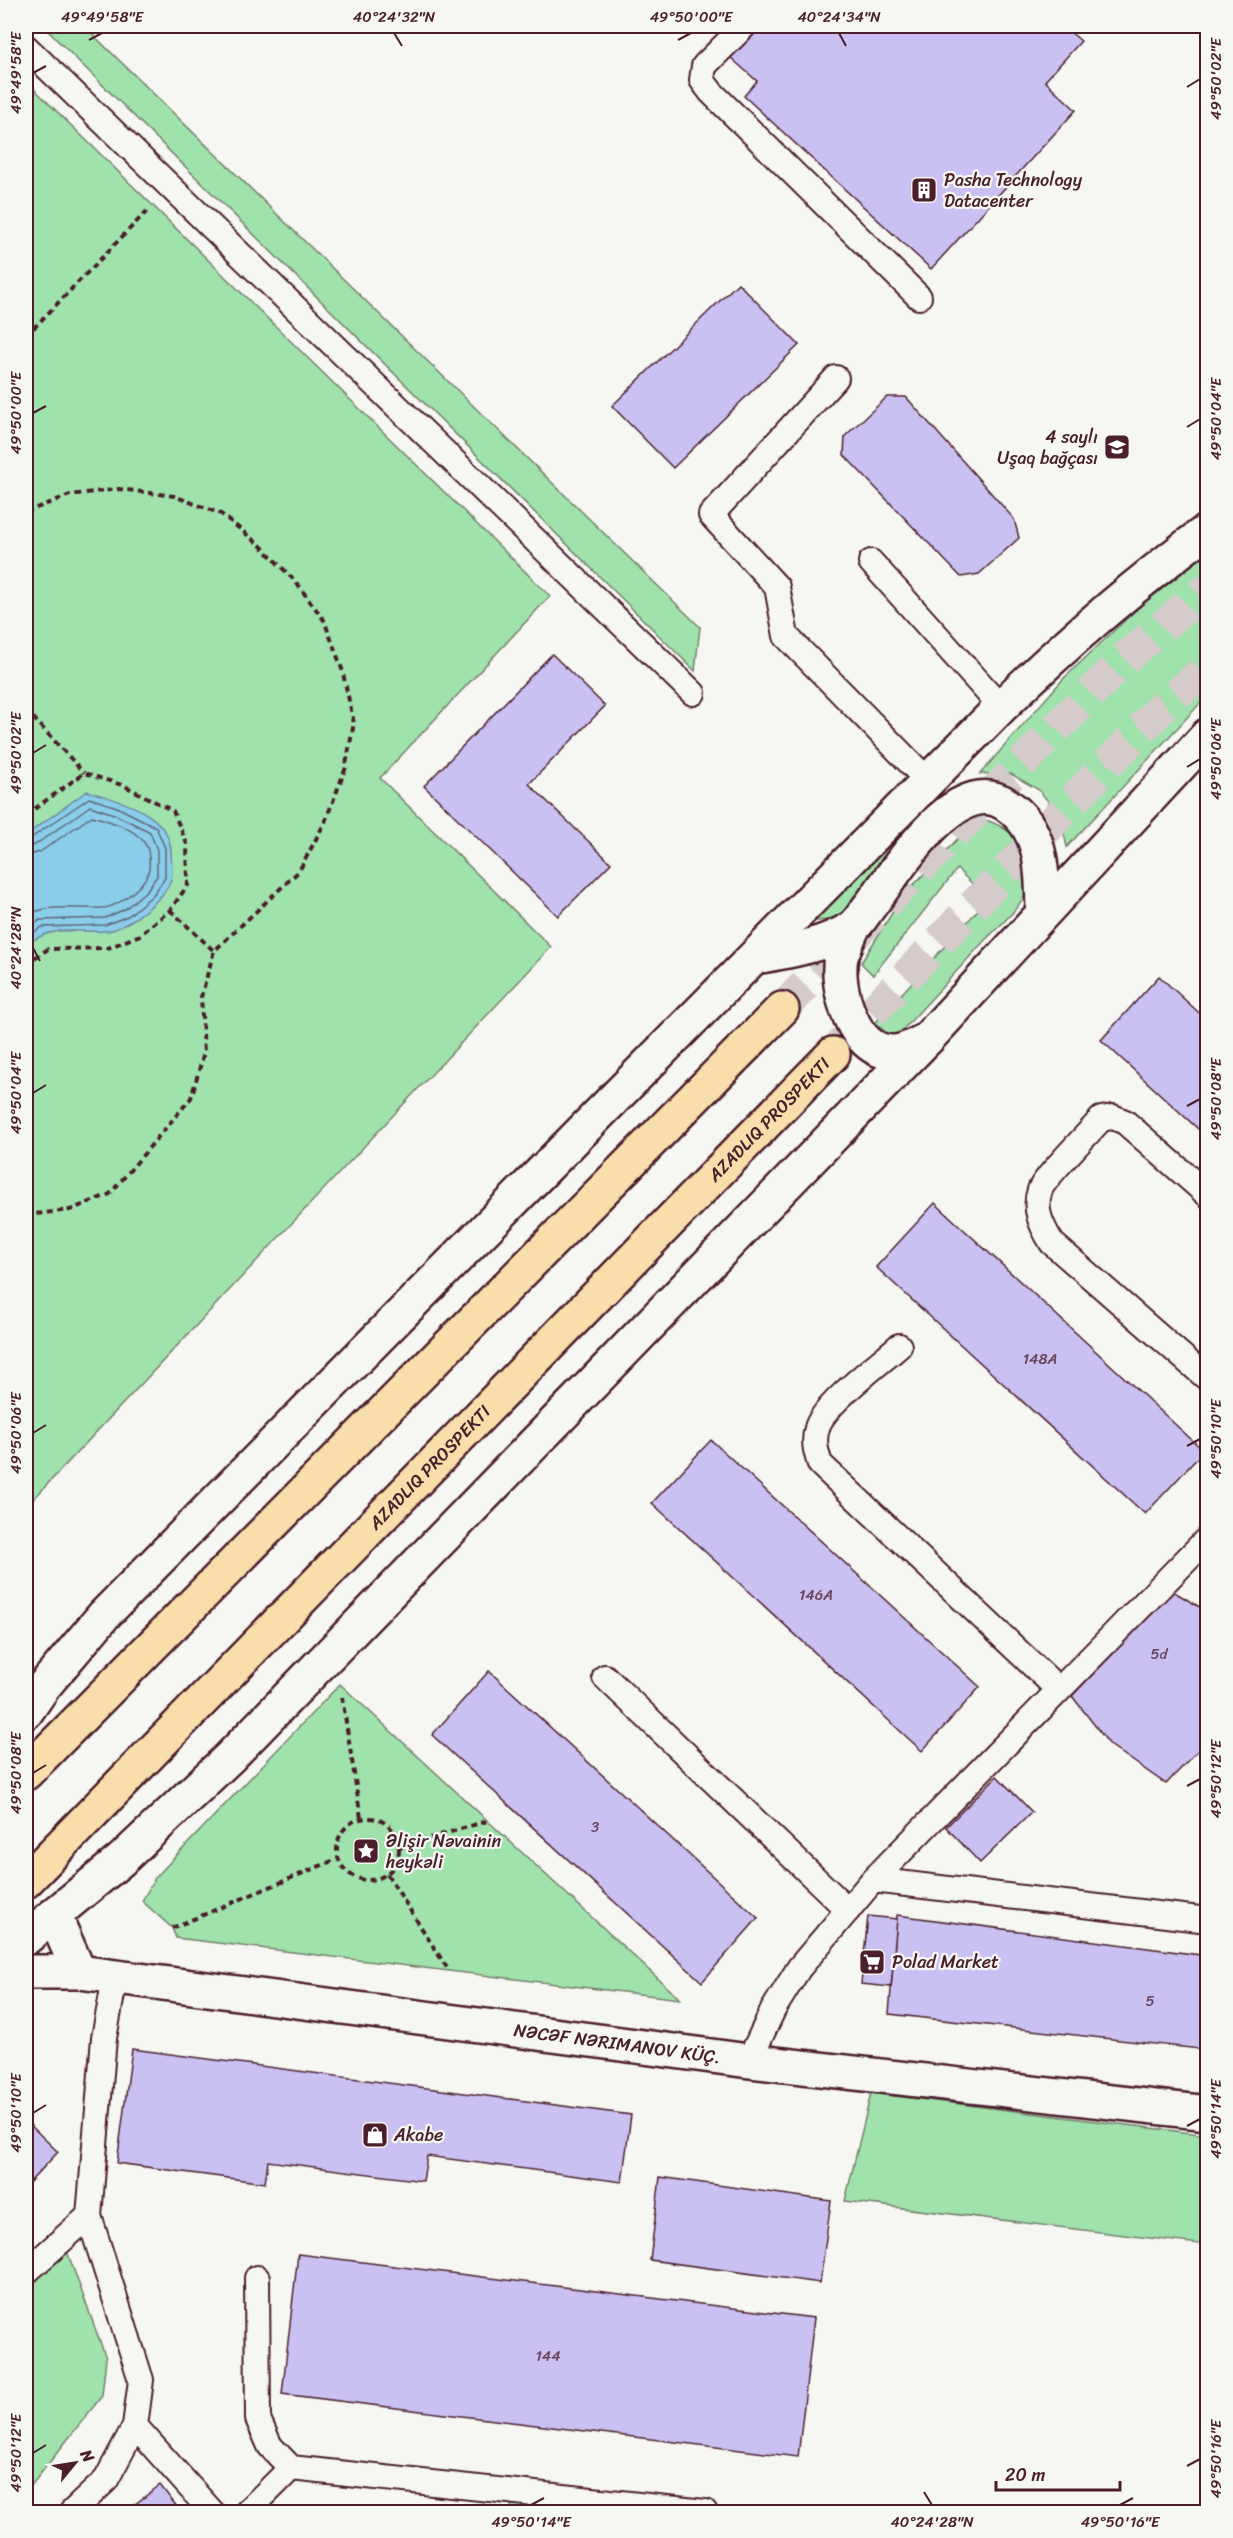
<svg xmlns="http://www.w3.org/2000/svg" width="1233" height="2538" font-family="Sriracha,sans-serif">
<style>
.green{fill:#9fe2ac;stroke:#74806c;stroke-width:1.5}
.water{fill:#89cdea;stroke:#70879e;stroke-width:1.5}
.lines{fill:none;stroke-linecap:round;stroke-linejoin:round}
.shore{stroke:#636577;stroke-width:1.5}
.building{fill:#cbc0f2;stroke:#4a1f2b;stroke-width:1.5}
.primary-tunnel{stroke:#d4cbca;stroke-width:33;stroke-dasharray:33 16;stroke-linecap:butt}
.service-casing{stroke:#4a1f2b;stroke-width:28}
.minor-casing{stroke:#4a1f2b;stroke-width:38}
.secondary-casing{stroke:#4a1f2b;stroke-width:38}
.primary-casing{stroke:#4a1f2b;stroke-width:38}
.path{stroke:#4a1f2b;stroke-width:4;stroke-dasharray:6 4.5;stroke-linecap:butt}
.service{stroke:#f6f6f2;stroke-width:24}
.minor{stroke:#f6f6f2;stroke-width:33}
.secondary{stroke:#f6f6f2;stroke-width:33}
.primary{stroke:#f8deab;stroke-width:33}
.ticks{fill:none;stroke:#4a1f2b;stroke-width:2}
.labels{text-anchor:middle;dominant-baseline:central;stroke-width:4.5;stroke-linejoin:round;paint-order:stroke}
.number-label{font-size:15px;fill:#6a475d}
.poi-label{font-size:18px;fill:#4a1f2b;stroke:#f6f6f2;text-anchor:start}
.street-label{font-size:18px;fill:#4a1f2b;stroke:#f6f6f2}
.neatline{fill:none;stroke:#4a1f2b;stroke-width:2}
.ticks-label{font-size:15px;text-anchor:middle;fill:#4a1f2b}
</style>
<rect width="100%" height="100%" fill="#f6f6f2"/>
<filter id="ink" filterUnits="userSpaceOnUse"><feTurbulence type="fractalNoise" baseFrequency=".0167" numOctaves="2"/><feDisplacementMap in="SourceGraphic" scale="12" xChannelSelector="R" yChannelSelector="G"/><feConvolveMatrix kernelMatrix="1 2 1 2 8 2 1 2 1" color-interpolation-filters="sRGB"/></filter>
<g filter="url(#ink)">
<g class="green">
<path d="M43 26H84L700 627 695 671Z"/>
<path d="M26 81 550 596 380 778 551 947 26 1507Z"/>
<path d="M1207 553V696L1067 847 1060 816 1039 790 1011 774H980L1064 678 1137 609Z"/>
<path d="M985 820C1014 828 1039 858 1027 890 1020 909 999 926 985 940 955 973 925 1006 894 1039L875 1023 988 899 957 869 873 975 861 963 902 897 970 826Z"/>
<path d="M906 830 865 899 840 919 814 921Z"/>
<path d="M340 1684 680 1999 176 1938 172 1928 142 1901 155 1878Z"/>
<path d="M871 2093 1207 2135V2245L845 2201Z"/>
<path d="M64 2243 106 2358 102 2396 26 2492V2278Z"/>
<path d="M511 2499 626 2512H511Z"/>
</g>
<path class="water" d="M87 791C117 800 169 812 171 851 171 859 173 871 171 879 167 898 124 931 105 931 72 933 55 924 26 945V835Z"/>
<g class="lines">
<g class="shore">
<path d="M26 839 31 838 89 798 117 807 156 827 165 848V878L153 895 128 916 105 925 42 927 26 938"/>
<path d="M26 847 35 845 90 806 114 814 150 832 157 850V876L147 890 125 909 105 918 40 920 26 929"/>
<path d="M26 856 40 852 92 816C110 821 142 830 148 850 149 856 150 868 148 873 143 887 117 908 102 908 78 910 46 902 26 917"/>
</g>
</g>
<g class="building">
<path d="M758 26H1063L1081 41 1045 81 1076 110 931 269 744 96 757 81 730 57Z"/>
<path d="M738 283 799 345 673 468 612 406Z"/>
<path d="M887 397H906L1014 519 1019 538 979 574 961 577 844 455 845 436Z"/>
<path d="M552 654 605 706 529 784 611 863 558 916 424 786Z"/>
<path d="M1159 976 1208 1021V1138L1101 1040Z"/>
<path d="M935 1203 1204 1451 1145 1514 876 1267Z"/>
<path d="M711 1440 980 1687 922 1751 652 1503Z"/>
<path d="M1171 1590 1208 1612V1740L1166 1784 1110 1745 1072 1696Z"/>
<path d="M489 1671 758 1918 702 1982 432 1735Z"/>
<path d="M997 1776 1032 1812 980 1863 946 1827Z"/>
<path d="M897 1915 1208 1956V2050L889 2014Z"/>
<path d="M868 1916 897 1919 891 1987 861 1984Z"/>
<path d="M132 2049 631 2115 622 2182 427 2156 423 2181 268 2161 265 2183 117 2163Z"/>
<path d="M26 2121 58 2152 26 2186Z"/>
<path d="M660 2177 831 2201 820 2283 650 2260Z"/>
<path d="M298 2254 814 2318 798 2457 282 2394Z"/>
<path d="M160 2485 181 2512H125Z"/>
</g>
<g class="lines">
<g class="primary-tunnel">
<path d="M782 1009 1123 660 1208 588"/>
<path d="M838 1048 1164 705 1208 668"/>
</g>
<defs>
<g id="service">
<path d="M744 26 704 66 702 80 711 92 919 297"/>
<path d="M26 47 693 693"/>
<path d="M836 378 711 515 777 587 786 636 928 781"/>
<path d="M871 562 1001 707"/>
<path d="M1208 1195 1125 1122 1113 1117 1101 1119C1090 1132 1044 1178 1040 1190 1033 1209 1042 1227 1052 1243L1208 1379"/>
<path d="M899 1346C879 1364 823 1405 817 1428 813 1441 816 1452 820 1464L1058 1689"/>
<path d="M605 1677 848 1910"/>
<path d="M873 1880 1208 1920"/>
<path d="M749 2061 773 2010 799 1968 873 1880 1208 1538"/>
<path d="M26 2272 89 2216 104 2038 115 1978"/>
<path d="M257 2278 258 2419 270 2446 291 2468 705 2512"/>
<path d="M135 2426 212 2512"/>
<path d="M72 2512 106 2480 135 2426 141 2380 89 2216"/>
<path d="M247 2512 291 2468"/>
</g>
<g id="minor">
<path d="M54 1915 79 1972"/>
<path id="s1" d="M26 1972H79L749 2061 1208 2113"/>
</g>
<g id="secondary">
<path d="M853 927C850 936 844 947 841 957 835 987 853 1053 893 1052 905 1052 916 1045 927 1039"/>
<path d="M756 957C789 951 823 946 852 928 859 923 864 913 869 907 896 873 956 769 1007 805 1044 830 1042 872 1043 912"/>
<path d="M26 1712 44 1686 104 1615 1001 707C1066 643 1134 585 1208 530"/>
<path d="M26 1938 121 1860 230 1757 928 1038 1208 735"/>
</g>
<g id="primary">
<path d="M26 1773 782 1009"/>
<path id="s2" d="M26 1881 833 1054"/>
</g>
</defs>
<use href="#service" class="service-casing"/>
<use href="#minor" class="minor-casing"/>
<use href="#secondary" class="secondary-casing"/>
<use href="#primary" class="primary-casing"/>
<g class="path">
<path d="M26 336 148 210"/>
<path d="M26 512 70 495 119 489 174 496 221 514 260 545 295 581 324 620 342 669 354 723 345 770 325 822 299 871 214 951 201 997 204 1053 191 1098 110 1194 70 1210 26 1215"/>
<path d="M26 710 84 773"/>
<path d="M26 815 84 773 125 786 173 811 187 844 188 885 170 910 140 935 108 948 48 949 26 964"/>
<path d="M170 910 214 951"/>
<path d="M342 1697 361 1818"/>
<circle cx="368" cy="1849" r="31"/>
<path d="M400 1847 487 1821"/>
<path d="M387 1874 449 1971"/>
<path d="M172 1928 339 1858"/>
</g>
<use href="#service" class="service"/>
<use href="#minor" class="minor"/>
<use href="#secondary" class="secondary"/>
<use href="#primary" class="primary"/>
</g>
</g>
<path class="ticks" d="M394 33 402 46M839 33 846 46M89 40 102 33M678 40 691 33M33 73 46 66M1187 87 1200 79M33 413 46 406M1187 427 1200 419M33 753 46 745M1187 767 1200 759M33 948 40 961M33 1093 46 1085M1187 1106 1200 1099M33 1433 46 1425M1187 1446 1200 1439M33 1773 46 1765M1187 1786 1200 1779M33 2113 46 2105M1187 2126 1200 2119M33 2453 46 2445M1187 2466 1200 2459M924 2492 932 2505M531 2505 544 2498M1120 2505 1133 2498"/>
<defs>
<symbol id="building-square" viewBox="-11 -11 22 22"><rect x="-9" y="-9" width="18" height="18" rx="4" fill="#4a1f2b" stroke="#f6f6f2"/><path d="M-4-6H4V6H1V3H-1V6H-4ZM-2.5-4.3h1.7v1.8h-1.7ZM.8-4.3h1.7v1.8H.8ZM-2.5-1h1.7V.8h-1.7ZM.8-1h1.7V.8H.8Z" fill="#fff"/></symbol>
<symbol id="school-square" viewBox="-11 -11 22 22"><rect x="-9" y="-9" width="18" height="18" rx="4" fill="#4a1f2b" stroke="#f6f6f2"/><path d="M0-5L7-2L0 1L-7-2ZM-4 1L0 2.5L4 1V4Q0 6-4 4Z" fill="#fff"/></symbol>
<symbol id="sight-square" viewBox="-11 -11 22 22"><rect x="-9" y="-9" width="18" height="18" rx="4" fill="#4a1f2b" stroke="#f6f6f2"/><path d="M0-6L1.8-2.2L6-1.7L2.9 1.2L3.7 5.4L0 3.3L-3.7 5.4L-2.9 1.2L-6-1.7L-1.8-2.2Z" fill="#fff"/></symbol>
<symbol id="supermarket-square" viewBox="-11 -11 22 22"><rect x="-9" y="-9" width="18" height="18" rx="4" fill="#4a1f2b" stroke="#f6f6f2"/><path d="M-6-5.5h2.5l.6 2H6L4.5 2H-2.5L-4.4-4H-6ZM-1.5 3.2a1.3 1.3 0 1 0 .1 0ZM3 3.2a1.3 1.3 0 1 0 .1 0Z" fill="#fff"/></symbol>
<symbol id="shop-square" viewBox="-11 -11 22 22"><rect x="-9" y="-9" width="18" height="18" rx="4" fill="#4a1f2b" stroke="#f6f6f2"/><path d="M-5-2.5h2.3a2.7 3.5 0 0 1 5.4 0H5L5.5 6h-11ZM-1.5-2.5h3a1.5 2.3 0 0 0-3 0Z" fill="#fff"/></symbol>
</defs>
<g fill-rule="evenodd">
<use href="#building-square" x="909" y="175" width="30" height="30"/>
<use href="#school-square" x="1102" y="432" width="30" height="30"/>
<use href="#sight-square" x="351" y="1836" width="30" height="30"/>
<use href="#supermarket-square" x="857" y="1947" width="30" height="30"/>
<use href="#shop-square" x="360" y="2120" width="30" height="30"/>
</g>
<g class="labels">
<g class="number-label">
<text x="1040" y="1359">148A</text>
<text x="816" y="1595">146A</text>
<text x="1159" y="1654">5d</text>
<text x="595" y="1827">3</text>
<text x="1150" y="2001">5</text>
<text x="548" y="2356">144</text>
</g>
<g class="poi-label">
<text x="944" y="180">Pasha Technology<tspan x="944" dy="21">Datacenter</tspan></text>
<text x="1098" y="437" text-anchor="end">4 saylı<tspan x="1098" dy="21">Uşaq bağçası</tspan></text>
<text x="386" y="1841">Əlişir Nəvainin<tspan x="386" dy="21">heykəli</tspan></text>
<text x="892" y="1962">Polad Market</text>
<text x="394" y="2135">Akabe</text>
</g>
<g class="street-label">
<text stroke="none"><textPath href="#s2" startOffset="1064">AZADLIQ PROSPEKTI</textPath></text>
<text stroke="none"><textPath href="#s2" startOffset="578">AZADLIQ PROSPEKTI</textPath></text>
<text stroke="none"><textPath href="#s1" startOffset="596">NƏCƏF NƏRIMANOV KÜÇ.</textPath></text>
</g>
</g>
<rect width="1233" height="2538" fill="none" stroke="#f6f6f2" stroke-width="66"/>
<g transform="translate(75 2463) rotate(60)" stroke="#f6f6f2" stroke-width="4.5" paint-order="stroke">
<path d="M0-4.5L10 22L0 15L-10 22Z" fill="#4a1f2b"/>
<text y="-9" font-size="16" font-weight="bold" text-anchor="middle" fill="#4a1f2b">N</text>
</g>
<path d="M996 2481v9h124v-9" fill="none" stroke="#4a1f2b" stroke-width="3"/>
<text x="1005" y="2481" font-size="18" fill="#4a1f2b" stroke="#f6f6f2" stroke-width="4.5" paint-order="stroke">20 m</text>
<rect x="33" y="33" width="1167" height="2472" class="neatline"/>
<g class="ticks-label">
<text x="102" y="22">49°49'58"E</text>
<text x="394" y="22">40°24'32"N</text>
<text x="691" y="22">49°50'00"E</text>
<text x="839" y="22">40°24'34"N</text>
<text transform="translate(16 73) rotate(-90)" y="5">49°49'58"E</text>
<text transform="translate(1216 79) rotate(-90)" y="5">49°50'02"E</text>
<text transform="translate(16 413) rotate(-90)" y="5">49°50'00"E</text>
<text transform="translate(1216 419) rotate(-90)" y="5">49°50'04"E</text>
<text transform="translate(16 753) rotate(-90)" y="5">49°50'02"E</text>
<text transform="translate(1216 759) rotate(-90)" y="5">49°50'06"E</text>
<text transform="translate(16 948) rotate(-90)" y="5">40°24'28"N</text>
<text transform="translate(16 1093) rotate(-90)" y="5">49°50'04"E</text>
<text transform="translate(1216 1099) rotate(-90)" y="5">49°50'08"E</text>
<text transform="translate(16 1433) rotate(-90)" y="5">49°50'06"E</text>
<text transform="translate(1216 1439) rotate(-90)" y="5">49°50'10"E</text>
<text transform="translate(16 1773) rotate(-90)" y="5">49°50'08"E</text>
<text transform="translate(1216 1779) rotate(-90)" y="5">49°50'12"E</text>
<text transform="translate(16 2113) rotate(-90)" y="5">49°50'10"E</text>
<text transform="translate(1216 2119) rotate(-90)" y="5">49°50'14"E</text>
<text transform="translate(16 2453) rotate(-90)" y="5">49°50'12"E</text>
<text transform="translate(1216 2459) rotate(-90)" y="5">49°50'16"E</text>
<text x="531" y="2527">49°50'14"E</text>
<text x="932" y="2527">40°24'28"N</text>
<text x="1120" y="2527">49°50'16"E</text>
</g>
</svg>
